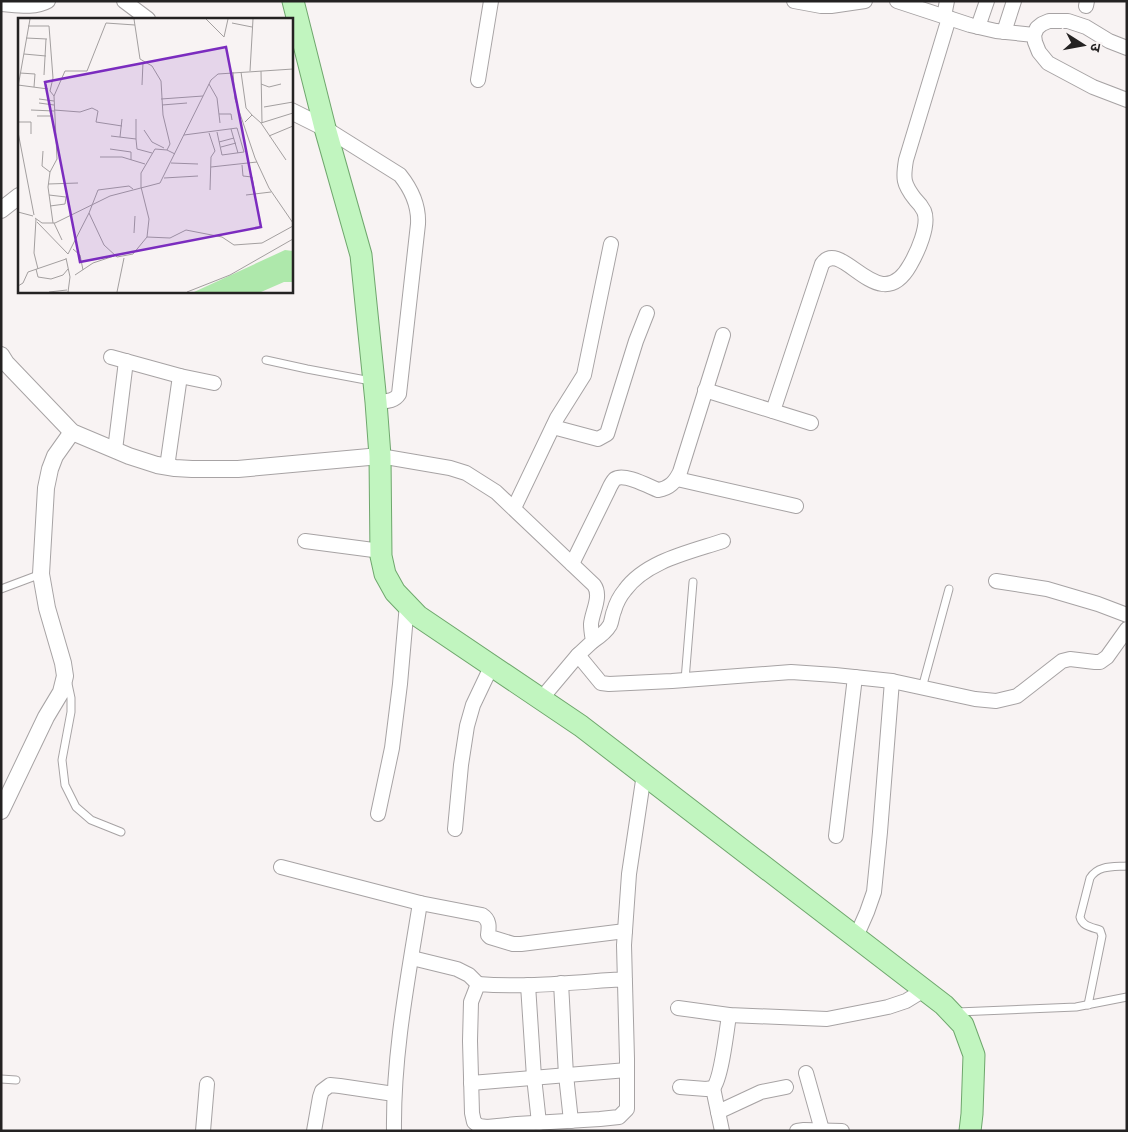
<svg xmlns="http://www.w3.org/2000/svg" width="1128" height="1132" font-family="'DejaVu Sans','Noto Sans Devanagari',sans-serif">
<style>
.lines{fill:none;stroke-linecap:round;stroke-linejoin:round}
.service-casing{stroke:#a7a3a4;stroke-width:9}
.minor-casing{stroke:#a7a3a4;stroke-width:16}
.tertiary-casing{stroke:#a7a3a4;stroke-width:18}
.primary-casing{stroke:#6fa76d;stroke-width:23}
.service{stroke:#fff;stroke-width:7}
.minor{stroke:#fff;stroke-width:14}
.tertiary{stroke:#fff;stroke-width:16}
.primary{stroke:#c1f5bf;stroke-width:21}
.inset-road{fill:none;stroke:#a39f9f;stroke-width:1}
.view{fill:#7b2cbf;fill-opacity:0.15;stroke:#7b2cbf;stroke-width:2.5}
.inset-edge{fill:none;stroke:#242222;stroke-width:2.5}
</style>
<rect width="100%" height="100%" fill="#f8f3f3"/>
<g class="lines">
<defs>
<g id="service">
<path d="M266 360 307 369 371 381"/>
<path d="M1 589 41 574"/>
<path d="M685 680 693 582"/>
<path d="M68 684 71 698V712L62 760 65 785 76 807 91 820 121 832"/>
<path d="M922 688 949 589"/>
<path d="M1088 1005 1102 936 1100 930C1091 927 1082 926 1080 917L1090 878C1098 865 1113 867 1127 866"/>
<path d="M957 1012 1076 1007 1127 997"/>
<path d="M1 1079 16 1080"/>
</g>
<g id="minor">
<path d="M124 1 148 19"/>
<path d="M794 1 821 6H831L865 1"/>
<path d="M897 1 970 25 996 31 1034 35"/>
<path d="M1 4C16 5 34 9 48 1"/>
<path d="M1086 6 1087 1"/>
<path d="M944 16 947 1"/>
<path d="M978 27 987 1"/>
<path d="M1004 32 1014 1"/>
<path d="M1127 48 1109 41 1086 27 1068 21H1049L1042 24 1037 28 1034 35 1035 42 1039 52 1048 63 1093 87 1127 100"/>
<path d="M478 80 491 1"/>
<path d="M325 128 400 175C412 190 419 205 418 224L399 394C394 402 385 401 376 402"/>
<path d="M111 357 180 376 214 383"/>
<path d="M705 390 811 423"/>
<path d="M773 411 822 264C842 236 879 320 910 265 917 253 930 225 924 211 922 207 918 202 915 199 903 184 903 178 906 160L949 18"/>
<path d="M553 427 598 439 607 434 636 341 647 313"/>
<path d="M115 450 126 361"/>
<path d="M380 456 450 468 466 473 496 492 594 585C602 596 592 612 591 624 591 630 592 635 593 641L578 655"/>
<path d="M167 467 180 376"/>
<path d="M677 479 796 506"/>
<path d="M514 508 557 418 584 375 611 244"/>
<path d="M305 541 381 551"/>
<path d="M572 564 607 493C609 489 611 483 615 479 624 473 648 486 658 490 670 488 675 482 680 472L723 335"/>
<path d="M996 581 1047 589 1098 604 1127 615"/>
<path d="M593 641C599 637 606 632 610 625 612 621 612 615 614 611 616 604 620 596 625 590 646 561 690 552 723 541"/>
<path d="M541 699 578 655 601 683 609 684 672 681 791 672 835 675 892 681 975 699 996 701 1017 696 1062 661 1070 659 1095 662H1100L1107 657 1127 629"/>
<path d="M378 814 392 748 400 684 407 604"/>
<path d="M455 829 461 765 467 726 473 705 492 665"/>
<path d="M836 836 855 677"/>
<path d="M281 867 420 903 482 915C490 920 489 927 488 935L490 937 513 944H521L625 931"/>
<path d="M856 937 867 912 874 892 880 832 892 681"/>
<path d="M412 958 457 969 469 975 478 984"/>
<path d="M625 979C576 982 527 988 478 984L471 1002 470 1041 472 1113 474 1122 479 1126 487 1127 517 1124 600 1119 619 1117 627 1109V1059L624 945 629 874 644 774"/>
<path d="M561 983 566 1075 571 1121"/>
<path d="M528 985 534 1077 539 1123"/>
<path d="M678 1008 729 1015 827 1019 888 1007 906 1001 924 990"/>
<path d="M806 1073 822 1130"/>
<path d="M471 1083 627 1070"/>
<path d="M680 1087 706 1089 713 1088C721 1080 727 1029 729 1015"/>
<path d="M713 1088 722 1131"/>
<path d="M718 1112 761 1092 786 1087"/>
<path d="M203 1131 207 1084"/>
<path d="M314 1131 320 1097 322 1091 330 1085 340 1086 394 1094"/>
<path d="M394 1131C393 1054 408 978 420 903"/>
<path d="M797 1131 804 1130 842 1131"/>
</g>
<g id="tertiary">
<path d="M291 111 325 128"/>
<path d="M1 210 19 196"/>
<path d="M1 355 6 363 72 432 129 456 157 465 175 468 192 469H238L380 456"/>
<path d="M1 811 46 717 61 692 65 676 63 663 47 608 41 574 46 488 50 469 55 456 72 432"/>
</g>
<path id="primary" d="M293 1 325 128 361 255 376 402 380 456 381 556 385 574 395 592 418 616 581 726 944 1005 963 1025 974 1055 972 1114 970 1131"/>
</defs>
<use href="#service" class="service-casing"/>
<use href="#minor" class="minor-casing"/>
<use href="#tertiary" class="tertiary-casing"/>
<use href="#primary" class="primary-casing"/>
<use href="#service" class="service"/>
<use href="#minor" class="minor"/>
<use href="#tertiary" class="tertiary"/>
<use href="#primary" class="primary"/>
</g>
<g transform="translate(18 18)">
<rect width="275" height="275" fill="#f8f3f3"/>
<path d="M267 232 275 233V264H266L243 274H176Z" fill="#aee8ab"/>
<path class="inset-road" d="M116 1 122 41 134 48 143 63 145 97 152 126 149 132 157 136M188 1 206 19 210 1M214 5 234 9M10 8H31L35 60 32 73 36 78 47 53H69L88 5 117 7M8 20 29 21M6 36 28 38M232 53 235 1M243 53 244 105M215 54 217 81 237 140 251 170 275 205M223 54 228 90 234 97M2 55 17 56 16 69M26 57 28 21M191 66 199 80 202 105M243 66 251 69 263 66M0 67 30 71M124 67 125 44M0 69 12 1M21 81 36 83M143 81 185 78M21 85 36 87M144 87 169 85M246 89 275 84M13 92 36 93M36 92 62 94 74 90 80 93 78 104 104 108M201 96H213L214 102M19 98H35M0 104H13V116M227 104 234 97 243 105 268 142M243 105 275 95M213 111 220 135M126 112 134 124 146 130M0 114 16 197M191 115 197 133 193 139 192 172M166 117 219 110 226 134 204 137 199 114M93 118 118 121 119 131 134 135M251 118 275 108M102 119 104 101M118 121V101M201 124 216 120M203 129 218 125M92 131 113 134V142M25 133 24 148 32 154 30 169 35 205M82 139H104L127 146M153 145 180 146M224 147 225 158 234 159 237 176M193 149 239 144M32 154 39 141 36 78M146 160 180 158M30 166 60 165M115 171 111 168 80 172 71 195 86 227 99 239 115 236 129 219 131 201 123 169V155L137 131 149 132M31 177 48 179 47 186 32 188M228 177 253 174M0 194 15 198M17 200 24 205H37L92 178 142 165 193 62 200 56 275 51M18 201 16 235 20 251M19 204 50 236 71 195M36 205 44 222M116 215 117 198M129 219 152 220 168 212 204 219 216 227 244 225 275 208M55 231 62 237 65 252M48 240 52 259 50 274M18 251 20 259 33 261 45 257 50 251M57 257 75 245 96 238M0 268 5 265 10 254 48 241M31 274 49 272M99 274 106 240M169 274 212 257 275 221"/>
<path class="view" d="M208 29 243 209 62 244 27 64Z"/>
<rect width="275" height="275" class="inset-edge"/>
</g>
<rect width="1128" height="1132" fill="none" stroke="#242222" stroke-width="5"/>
<g transform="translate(1083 45) rotate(101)" stroke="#f8f3f3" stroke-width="4" paint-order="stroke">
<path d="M0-4L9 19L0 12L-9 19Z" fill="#242222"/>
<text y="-8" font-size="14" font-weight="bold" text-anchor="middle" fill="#242222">उ</text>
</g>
</svg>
